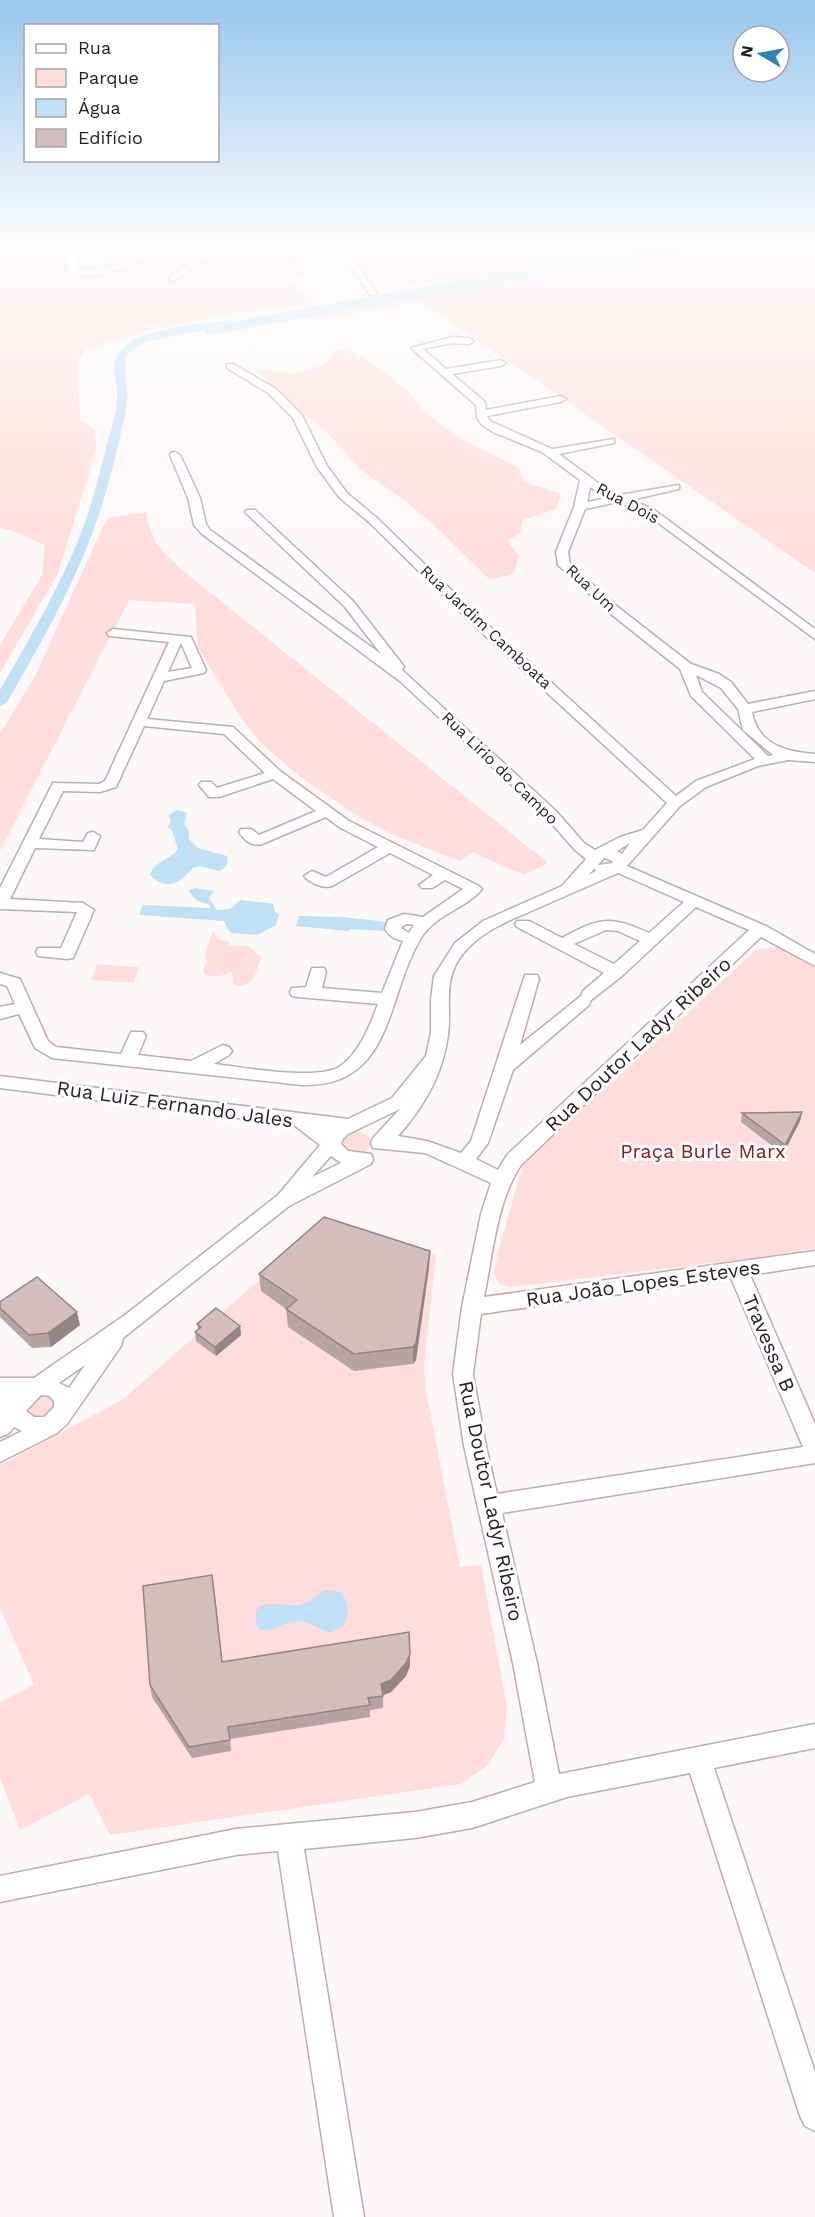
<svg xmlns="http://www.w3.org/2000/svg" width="815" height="2217" font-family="'Work Sans',sans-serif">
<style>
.green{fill:#ffdddc}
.water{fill:#bfe0f5}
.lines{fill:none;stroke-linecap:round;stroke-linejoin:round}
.canal{fill:#bfe0f5;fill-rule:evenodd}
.minor-casing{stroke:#c1abab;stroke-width:3}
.minor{fill:#fff;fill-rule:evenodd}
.wall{fill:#b6a3a3}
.shaded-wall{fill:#948484}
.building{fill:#d4bdbd;stroke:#948484;stroke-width:1.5}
.labels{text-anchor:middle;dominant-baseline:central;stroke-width:6;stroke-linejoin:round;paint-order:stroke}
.far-street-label{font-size:16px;fill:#271e1e;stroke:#fff}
.street-label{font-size:20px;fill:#271e1e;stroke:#fff}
.park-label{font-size:20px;fill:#891c2d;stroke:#fff}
</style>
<rect width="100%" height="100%" fill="#fdf8f8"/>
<g class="green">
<path d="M0 242C17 242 61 242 74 254 77 257 79 262 81 266L101 267 112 250 97 242H290L301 260 309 261 303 276 286 280 316 302C238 312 160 323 85 350L77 365 80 420 95 429 96 451 57 575 0 673V645L42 575 45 545 13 531 0 528Z"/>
<path d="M340 242H681L560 264 494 272 474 278H447L380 290Z"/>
<path d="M744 242H815V573L424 303 419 302 315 320 310 318Z"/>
<path d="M347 350 377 366 410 394 423 411 444 427 465 441 519 468 524 482 561 494 556 509 523 520 520 533 507 541 519 556 514 573 490 580 433 524 400 497 361 470 327 432 281 395 255 369 296 374 326 364 334 351Z"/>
<path d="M146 512C152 544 160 548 182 570L548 863 524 875 472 852 460 861 396 836 364 820 299 776 261 743 241 718 198 648 195 604 129 600 0 851V734L35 676 107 518Z"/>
<path d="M213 931 219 940 229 941V946H248L261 957C256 971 256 986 236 986L232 982 233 975 230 971C223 978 214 976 206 975L203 971 207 962 205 954Z"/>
<path d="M775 947 790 948 815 969V1248L761 1257 511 1287 500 1284 493 1273 496 1260 523 1164 756 950Z"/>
<path d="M97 964 134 967H139L134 983 91 980Z"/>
<path d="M352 1131 362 1132 370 1138 371 1146 365 1152 348 1154 339 1141 340 1138Z"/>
<path d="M328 1220 436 1255 424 1368 426 1390 460 1567 481 1565 507 1708 504 1739 487 1766 461 1784 110 1835 89 1794 20 1830 0 1778V1702L34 1685 0 1608V1465L122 1400Z"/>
<path d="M39 1395H49L55 1400 56 1408C47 1417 41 1422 28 1414L26 1407Z"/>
</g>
<g class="water">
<path d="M681 242H744L207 335 203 327 474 278 494 272 560 264Z"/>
<path d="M177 810 187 813 184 824 189 831V839L198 848 227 856C229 863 226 868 219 871L200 866 193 868C180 883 167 892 150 875 155 860 170 861 178 849L172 831 167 827 171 822 169 815Z"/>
<path d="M195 888 214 891 209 898 217 910 230 909 240 900 269 903 273 904 275 912 279 914 276 925 257 935 232 933 228 930 224 921 139 915 143 905 210 908 209 904C199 902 193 900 189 890Z"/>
<path d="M299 916 343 917 387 922 385 931 350 929 349 931 296 926Z"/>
<path d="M325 1590 340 1592C351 1604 349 1611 343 1626L330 1633C319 1629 309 1621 297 1621 282 1622 275 1632 259 1630 243 1593 283 1607 299 1605 309 1603 317 1595 325 1590Z"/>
</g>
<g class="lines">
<path class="canal" d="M228 320 233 323 231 325 149 341C118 354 124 363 127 391 128 404 125 416 122 428 114 464 105 500 92 534 70 593 38 648 7 702L0 706V690C29 640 58 590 80 536 92 506 99 475 107 444 111 430 116 415 117 400 118 380 107 364 123 348 143 327 200 325 228 320Z"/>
<defs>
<g id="minor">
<path d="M74 242H83L78 247 77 269C94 270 111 267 127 261 154 251 178 233 207 246L210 257 173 281 169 278 170 276 202 256 200 249C192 246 186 244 177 246 154 251 88 293 67 268L70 246Z"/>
<path d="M332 242H340L377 293 376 295H370Z"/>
<path d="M452 337 469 338 474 341 469 344 452 343 423 349 446 369 501 360 506 363 501 366 452 374 485 402 486 410 561 396 566 399 561 402 487 416 490 421 552 449 614 439V443L559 454 609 491 620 495 679 485V489L631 500 653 509 815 629V639L645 513 618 502 585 509 568 552 570 564 619 608 691 664 719 674 731 682 748 704 815 691V699L752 712C758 745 786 752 815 754V762L788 760 758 766 706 787 680 806 627 866 766 926 815 954V966L761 937 521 1165C496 1203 493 1254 484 1297L815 1251V1265L750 1275 815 1424V1463L502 1513 537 1663 559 1774 815 1724V1748L714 1768 815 2072V2131L805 2126 800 2116 690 1773 567 1797 472 1828 415 1838 304 1849 364 2217H334L278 1851 236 1855 0 1902V1876L236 1829 415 1812 472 1802 535 1782 513 1663 464 1446 453 1374 462 1307 481 1214 491 1183 425 1153 373 1148 371 1143 373 1138 400 1109 348 1134 343 1139 341 1144 348 1151 371 1154 373 1159 371 1164 289 1206 123 1338 121 1346 67 1424 57 1433 0 1462V1442L22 1431 14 1427 8 1434 0 1437V1378H34L125 1315 278 1195 320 1145 294 1125 0 1088V1076L348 1119 392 1098 426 1056 431 1032V1000L434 976 455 943 483 921 562 886 586 859 574 849 546 817 401 682 202 534 194 525 188 498 170 455 171 453 175 452 180 455 200 498 206 524 210 530 381 654 345 607 245 512 247 510H255L353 601 402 664 404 667 402 670 556 811 584 843 595 850 620 837 643 830 667 803 468 620 370 523 339 497 317 467 293 418 268 393 227 368V364H233L276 389 302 415 327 466 347 493 378 519 476 614 676 796 696 781 755 759 691 696 680 669 611 614 558 565 556 552 574 507 580 480 542 452 493 432 482 425 477 418 476 405 411 348ZM590 487 607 498 587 502ZM696 675 721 688 738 709 743 730 773 755 768 756 702 692ZM630 843 622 854 617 851ZM604 858 612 861 613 863 598 865ZM594 868 596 871 588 875 595 868ZM618 873 684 902 649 933C609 915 599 918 562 938L529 921H517L515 924 517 927 604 973 583 991 581 996 520 1045 539 979 537 975H525L471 1141 461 1153 427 1141 398 1136C424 1107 443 1074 448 1035 452 1002 441 977 467 949 487 928 513 919 538 908 565 896 591 885 618 873ZM696 907 749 930 507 1155 498 1170 476 1159 488 1143 513 1070 589 1005 591 1000 622 976ZM606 930 618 931 640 941 614 964 574 944ZM331 1156 341 1163 312 1177 329 1158ZM731 1278 803 1447 497 1494 486 1446 473 1374 481 1314ZM85 1365 69 1388 59 1383ZM41 1395 49 1396 54 1401V1407L44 1417H34L26 1411Z"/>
<path d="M113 629 191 637 206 670 204 673 164 681 147 719 233 727 280 771 349 821 479 886 482 889C467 908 436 914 421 938 386 995 394 1088 302 1085L52 1058 35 1048 19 1014 0 1019V1007L15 1004 7 986 0 984V973L20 979 48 1041 56 1047 121 1054 131 1032H143L146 1036 138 1055 191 1061 223 1045 229 1047 232 1051 229 1055 214 1064C243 1067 316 1081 339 1067 360 1053 370 1025 378 1004L298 997 292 996 290 992 292 988 306 987 312 968H324L326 972 322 988 382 993 403 941C395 939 390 937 385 929L388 920 404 914 423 917 463 889 445 880 432 888H422L419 885 433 875 390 853 332 886C323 889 310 883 304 876L312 871 326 877 378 847 339 827 326 817 262 844C252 847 244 840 239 832L241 829H251L259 835 316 811 273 779 219 797H209L199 785 201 782H211L217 788 265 773 224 734 144 726 116 787 100 792 63 791 39 839 83 842 88 833 93 832 100 836 94 850 35 848 10 899 83 903 94 910 73 958 67 959 38 956 36 952 38 948H61L77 912 0 909V888L53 783 99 784 105 781 169 642 109 636 107 633ZM181 643 192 668 168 672ZM406 924 414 925 409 933 401 928Z"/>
</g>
</defs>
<use href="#minor" class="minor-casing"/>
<use href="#minor" class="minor"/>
</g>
<g class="wall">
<path d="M802 1112 800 1121 783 1154 741 1122 742 1113Z"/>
<path d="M429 1268 416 1360 413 1364 354 1371 288 1327 286 1309 261 1291 259 1274Z"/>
<path d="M0 1302 80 1325 51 1347 32 1348 0 1317Z"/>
<path d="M197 1324 240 1326 241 1335 216 1356 196 1341 195 1332 198 1329Z"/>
<path d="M212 1575 222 1662 410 1666 406 1676 391 1692 383 1695V1708L370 1710V1717L230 1739 231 1751 192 1758 152 1697 150 1685Z"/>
</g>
<g class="shaded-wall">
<path d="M802 1112 800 1121 783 1154 785 1145Z"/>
<path d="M430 1251 429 1268 416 1360 413 1364V1347Z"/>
<path d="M77 1312 80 1325 51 1347 48 1333Z"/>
<path d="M240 1326 241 1335 216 1356 215 1347Z"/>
<path d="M212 1575 214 1587 224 1675 222 1662Z"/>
<path d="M410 1654V1666L406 1676 391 1692 381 1696V1684Z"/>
</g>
<g class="building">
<path d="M802 1112 785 1145 742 1113Z"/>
<path d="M324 1217 430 1251 416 1343 413 1347 354 1354 286 1309 297 1300 259 1274Z"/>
<path d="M37 1277 77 1312 48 1333 29 1335 0 1308V1302Z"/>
<path d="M216 1308 240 1326 215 1347 195 1332 201 1327 197 1324Z"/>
<path d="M212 1575 222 1662 409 1632 410 1654 406 1663 391 1680 381 1684 383 1696 368 1698 370 1705 228 1727 230 1740 189 1747 150 1685 143 1586Z"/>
</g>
<linearGradient id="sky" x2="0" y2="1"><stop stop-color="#97c6ed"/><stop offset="0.44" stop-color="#fefcfc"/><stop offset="1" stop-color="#fefcfc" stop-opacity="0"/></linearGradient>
<rect width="815" height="552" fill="url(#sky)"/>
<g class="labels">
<g class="far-street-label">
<text transform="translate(628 503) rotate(28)">Rua Dois</text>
<text transform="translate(591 588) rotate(43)">Rua Um</text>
<text transform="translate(486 627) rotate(43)">Rua Jardim Camboata</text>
<text transform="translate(500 768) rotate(44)">Rua Lirio do Campo</text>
</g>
<g class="street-label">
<text transform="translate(638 1044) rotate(-43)">Rua Doutor Ladyr Ribeiro</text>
<text transform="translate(175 1104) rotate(8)">Rua Luiz Fernando Jales</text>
<text transform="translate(643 1283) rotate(-8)">Rua João Lopes Esteves</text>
<text transform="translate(769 1343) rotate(67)">Travessa B</text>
<text transform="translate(491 1501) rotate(78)">Rua Doutor Ladyr Ribeiro</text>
</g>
<g class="park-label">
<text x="703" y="1151">Praça Burle Marx</text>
</g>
</g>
<rect x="24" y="24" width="195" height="138" fill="#ffffff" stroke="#a9a5a5" stroke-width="1.5"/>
<rect x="36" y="44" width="30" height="9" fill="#ffffff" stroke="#a9a5a5" stroke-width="1.5"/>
<text x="78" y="54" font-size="18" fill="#271e1e">Rua</text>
<rect x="36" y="69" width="30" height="18" fill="#ffdddc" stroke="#a9a5a5" stroke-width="1.5"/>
<text x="78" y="84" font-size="18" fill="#271e1e">Parque</text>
<rect x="36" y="99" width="30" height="18" fill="#bfe0f5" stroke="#a9a5a5" stroke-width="1.5"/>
<text x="78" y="114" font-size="18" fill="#271e1e">Água</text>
<rect x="36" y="129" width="30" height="18" fill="#d4bdbd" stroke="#a9a5a5" stroke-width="1.5"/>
<text x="78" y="144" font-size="18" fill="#271e1e">Edifício</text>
<g transform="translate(761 54) rotate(280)"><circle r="28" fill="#ffffff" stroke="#a9a5a5" stroke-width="1.5"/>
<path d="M0-4.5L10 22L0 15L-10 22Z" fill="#2e83b3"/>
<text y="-9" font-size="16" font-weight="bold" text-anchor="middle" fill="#271e1e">N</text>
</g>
</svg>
